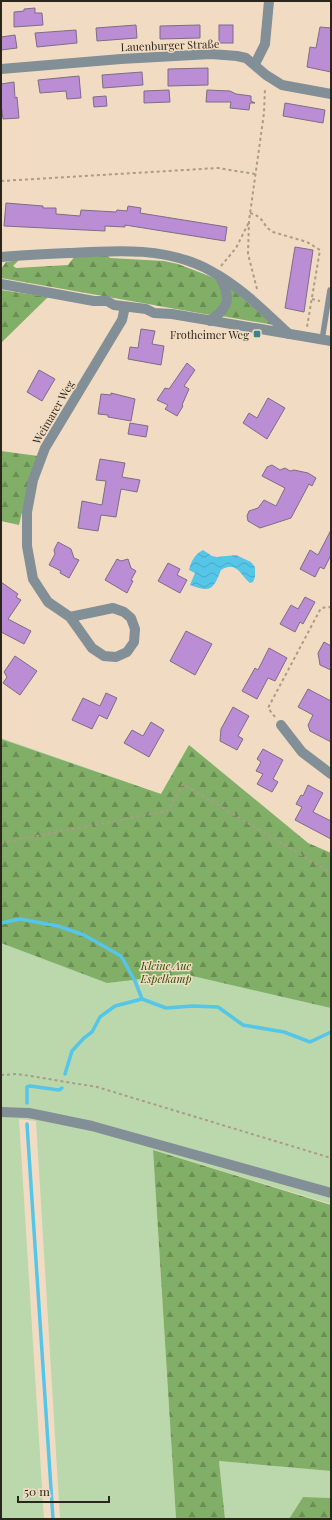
<svg xmlns="http://www.w3.org/2000/svg" width="332" height="1520" font-family="'Playfair Display',serif">
<style>
.green{fill:#bbd8ac}
.forest{fill:url(#forest-firs)}
.water{fill:url(#water-waves)}
.lines{fill:none;stroke-linecap:round;stroke-linejoin:round}
.stream{stroke:#55c5e8;stroke-width:3.5}
.building{fill:#ba8dd5;stroke:#7c6d85}
.path{stroke:#ab9b87;stroke-width:2;stroke-dasharray:3 3;stroke-linecap:butt}
.lane{stroke:#828f96;stroke-width:5.5}
.street{stroke:#828f96;stroke-width:10}
.poi-dot{fill:#3d828f;stroke:#f1dcc3;stroke-width:1.5}
.labels{text-anchor:middle;dominant-baseline:central;stroke-width:3;stroke-linejoin:round;paint-order:stroke}
.street-label{font-size:11px;fill:#2c251b;stroke:#f1dcc3}
.poi-label{font-size:11px;fill:#2c251b;stroke:#f1dcc3;text-anchor:end}
.park-label{font-size:11px;font-style:italic;fill:#255000;stroke:#f1dcc3}
</style>
<defs>
<pattern id="forest-firs" width="22" height="20" patternUnits="userSpaceOnUse"><rect width="22" height="20" fill="#81af67"/><path d="M5 1l3.5 6h-7zM16 11l3.5 6h-7z" fill="#6a8e54"/></pattern>
<pattern id="water-waves" width="16" height="10" patternUnits="userSpaceOnUse"><rect width="16" height="10" fill="#55c5e8"/><path d="M0 5q4-4 8 0t8 0" fill="none" stroke="#4aa9c6"/></pattern>
</defs>
<rect width="100%" height="100%" fill="#f1dcc3"/>
<g class="green">
<path d="M1 738 161 794 189 745 308 843 331 853V1204L153 1150 176 1519H60L36 1121 19 1119 44 1519H1Z"/>
<path d="M219 1461 331 1471V1498L303 1497 289 1519H225Z"/>
</g>
<g class="forest">
<path d="M106 254 110 258 164 261 178 264 217 279C224 295 228 306 210 315L1 278V269L6 262 19 260 13 266 16 268 68 265 75 256Z"/>
<path d="M228 286 274 325 221 316Z"/>
<path d="M1 290 48 297 1 343Z"/>
<path d="M1 451 38 456 30 479 19 525 1 521Z"/>
<path d="M1 739 161 794 189 745 308 843 331 853V1008L184 974 107 983 1 943Z"/>
<path d="M153 1150 331 1205V1471L219 1461 225 1519H176Z"/>
<path d="M303 1497 331 1498V1519H289Z"/>
</g>
<path class="water" d="M203 550 212 556 217 557 236 555 251 562 255 567V577L253 582 250 583C240 575 237 560 221 570 213 590 211 593 190 585L195 573 189 570C191 561 195 554 203 550Z"/>
<g class="lines">
<g class="stream">
<path d="M1 923 20 919 58 926 84 935 121 956 135 981 142 999 166 1008 193 1006 218 1007 243 1025 284 1032 310 1042 331 1032"/>
<path d="M65 1074 72 1051 84 1038 92 1032 100 1017 115 1006 142 999"/>
<path d="M27 1103V1087L30 1086 59 1090 62 1088"/>
<path d="M27 1124 53 1519"/>
</g>
</g>
<g class="building">
<path d="M35 8V13H42L43 25 14 27V12L24 11V9Z"/>
<path d="M136 25 137 38 97 41 96 28Z"/>
<path d="M200 25V38L160 39V26Z"/>
<rect x="219" y="25" width="14" height="18"/>
<path d="M320 27 331 28V72L307 67 310 47 316 48Z"/>
<path d="M76 30 77 43 37 47 35 33Z"/>
<path d="M15 35 17 48 1 50V37Z"/>
<path d="M208 68V85L168 86V69Z"/>
<path d="M142 72 143 85 103 88 102 75Z"/>
<path d="M79 76 81 98 67 99 66 91 40 93 38 80Z"/>
<path d="M14 82 15 98 17 97 19 118 3 119 1 104V84Z"/>
<path d="M169 90 170 102 144 103V91Z"/>
<path d="M207 90 230 91 236 94 251 96V101L255 103H250L249 110 230 108 231 102H206Z"/>
<path d="M106 96 107 106 94 107 93 97Z"/>
<path d="M285 103 325 110 323 123 283 116Z"/>
<path d="M6 203 43 206V208H56V214L80 216 81 210 116 212 117 210 127 211 128 206 141 208 140 213 227 227 225 241 125 225V227L105 226V231L4 226Z"/>
<path d="M295 247 313 250 304 312 285 308Z"/>
<path d="M141 329 155 331 152 344 164 346 161 365 128 359 130 347 138 348Z"/>
<path d="M187 363 195 370 184 386 189 389 182 405 183 406 177 416 165 409 168 405 157 400 165 388 169 389Z"/>
<path d="M39 370 55 379 42 401 27 392Z"/>
<path d="M111 393 135 399 131 421 108 417V415L98 414 101 394 111 395Z"/>
<path d="M268 398 285 408 267 439 243 423 249 413 257 418Z"/>
<path d="M130 423 148 426 146 437 128 434Z"/>
<path d="M100 459 125 463 122 477 140 480 137 492 121 489 116 517 101 515 98 531 78 528 82 501 102 505 106 481 96 480Z"/>
<path d="M272 465 280 470 285 468 290 471 294 470 308 473 316 478 312 486 309 484 291 518 260 528 248 521 247 516 249 511 258 508 264 500 276 506 285 488 262 476 267 467Z"/>
<path d="M331 530V555L324 569 320 567 315 577 300 569 310 550 318 555Z"/>
<path d="M58 542 71 549 74 558 79 560 69 578 60 573 61 571 49 565 55 554 54 550Z"/>
<path d="M117 559 121 561 128 559 131 568 136 571 131 580 133 581 127 593 105 580Z"/>
<path d="M168 563 180 569 177 575 187 580 180 593 158 581Z"/>
<path d="M1 582 18 594 16 597 21 600 8 619 31 631 24 644 1 632Z"/>
<path d="M305 597 315 602 303 624 300 622 295 632 280 624 291 605 298 609Z"/>
<path d="M186 631 212 644 195 675 170 661Z"/>
<path d="M324 642 331 646V670L320 665 318 653Z"/>
<path d="M269 648 287 658 275 681 268 678 257 699 242 691 255 668 258 670Z"/>
<path d="M15 656 37 671 20 695 3 683 7 677 4 672Z"/>
<path d="M308 689 331 701V742L310 731 308 725 313 715 298 707Z"/>
<path d="M106 693 117 698 107 719 99 715 92 729 72 720 83 698 100 706Z"/>
<path d="M233 707 249 716 238 736 243 739 237 750 220 741 221 729Z"/>
<path d="M151 722 164 730 149 757 124 743 132 730 143 736Z"/>
<path d="M263 749 283 760 273 779 278 782 272 792 257 784 263 774 256 771 261 762 257 759Z"/>
<path d="M308 785 323 793 313 812 331 821V839L295 820 302 807 296 804 301 795 303 796Z"/>
</g>
<g class="lines">
<g class="path">
<path d="M1 181 218 168 255 174"/>
<path d="M250 213C265 217 262 226 273 232L307 242 320 250 307 327"/>
<path d="M221 266 236 248 249 222"/>
<path d="M257 289 248 254 249 221 264 113 265 88"/>
<path d="M312 299 320 301"/>
<path d="M275 717 268 708 321 608 331 607"/>
<path d="M1 843 167 811 183 784 331 873"/>
<path d="M1 1075 18 1074 97 1087 331 1158"/>
</g>
<path class="lane" d="M322 340 330 290"/>
<g class="street">
<path d="M255 64 265 44 269 1"/>
<path d="M1 69 121 59 211 54 237 56 246 58 266 75 282 85 331 94"/>
<path d="M1 257C24 255 48 254 71 253 118 250 168 247 211 271 241 287 264 311 289 334"/>
<path d="M1 284 94 301H107L114 305 146 309 154 313 172 314 331 341"/>
<path d="M210 321C230 307 231 298 220 277"/>
<path d="M70 617 113 608 124 612 131 618 135 629 134 642 127 652 116 657 104 656 92 648 70 617 48 602 33 579 27 546V512L33 480 45 448 122 320 125 307"/>
<path d="M281 725 302 752 331 774"/>
<path d="M1 1112 29 1113 92 1126 331 1193"/>
</g>
</g>
<rect class="poi-dot" x="253" y="330" width="8" height="8" rx="2"/>
<g class="labels">
<g class="street-label">
<text transform="translate(170 45) rotate(-2)">Lauenburger Straße</text>
<text transform="translate(53 412) rotate(-60)">Weimarer Weg</text>
</g>
<g class="poi-label">
<text x="249" y="334">Frotheimer Weg</text>
</g>
<g class="park-label">
<text x="166" y="965">Kleine Aue<tspan x="166" dy="13">Espelkamp</tspan></text>
</g>
</g>
<rect width="332" height="1520" fill="none" stroke="#2c251b" stroke-width="4"/>
<path d="M18 1496v6h91v-6" fill="none" stroke="#2c251b" stroke-width="2"/>
<text x="24" y="1496" font-size="12" fill="#2c251b" stroke="#f1dcc3" stroke-width="3" paint-order="stroke">50 m</text>
</svg>
